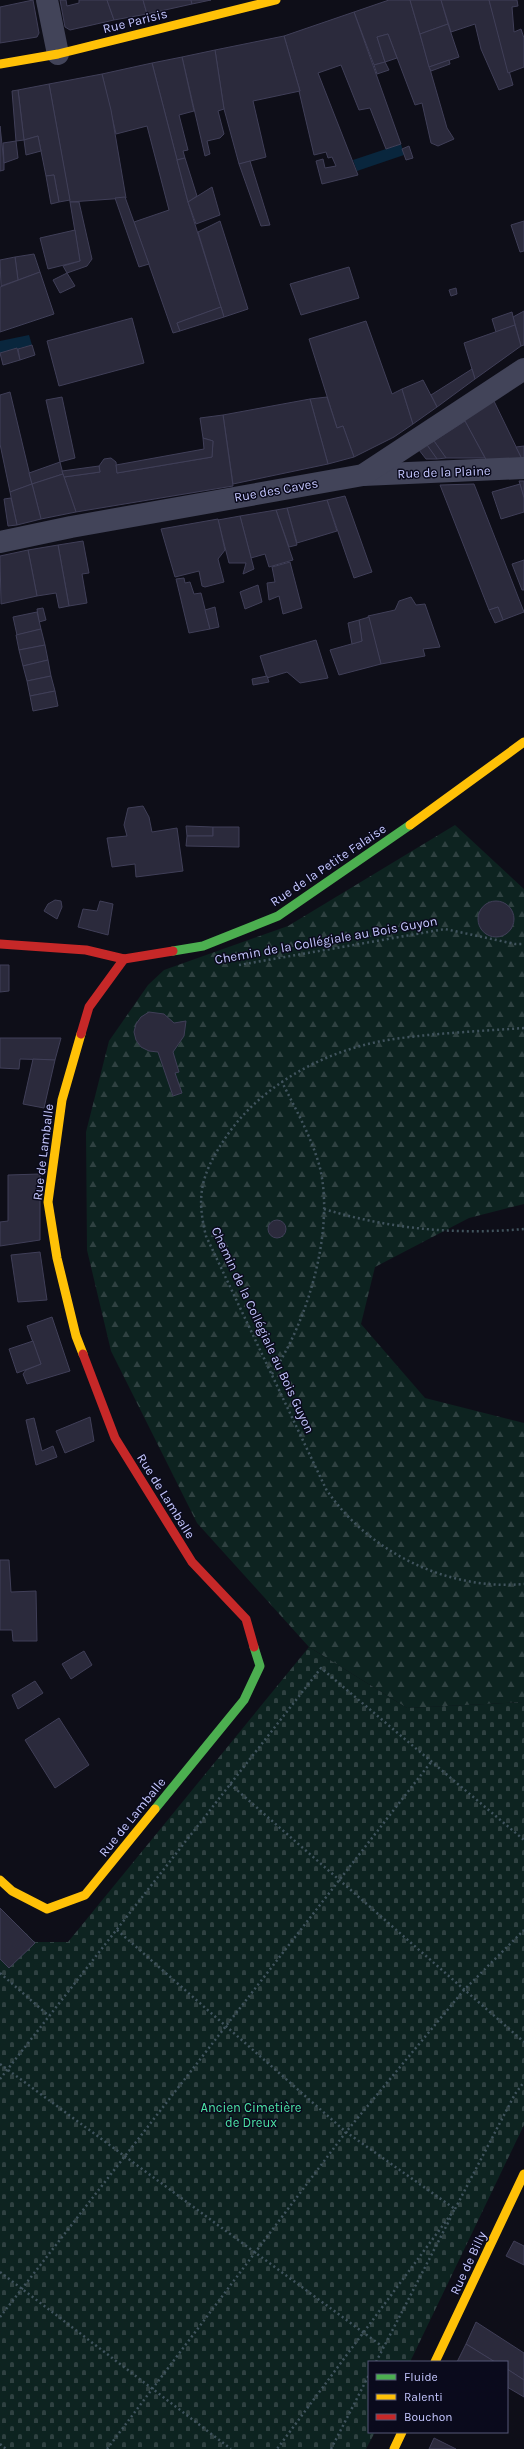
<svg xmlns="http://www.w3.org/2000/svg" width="524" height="2449" font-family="Karla,sans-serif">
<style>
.forest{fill:url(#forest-firs)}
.cemetery{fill:url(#cemetery-stones)}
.water{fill:#09263d}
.building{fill:#2b2a3c;stroke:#403f58}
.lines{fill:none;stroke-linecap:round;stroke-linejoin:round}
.path{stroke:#41545e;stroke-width:2.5;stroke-dasharray:2 3;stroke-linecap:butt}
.street{stroke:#424459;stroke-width:22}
.fast{stroke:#4caf50;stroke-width:9}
.slow{stroke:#ffc107;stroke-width:9}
.jam{stroke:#c62828;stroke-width:9}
.labels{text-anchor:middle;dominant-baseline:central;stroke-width:3;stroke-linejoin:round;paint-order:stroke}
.street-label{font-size:13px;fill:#c5c7ff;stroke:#0a0a1c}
.park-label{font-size:13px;fill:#4ce4a6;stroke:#0a0a1c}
</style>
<defs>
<pattern id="forest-firs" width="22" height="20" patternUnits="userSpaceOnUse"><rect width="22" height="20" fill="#0d2320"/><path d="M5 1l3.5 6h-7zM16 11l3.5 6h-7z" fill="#2f4141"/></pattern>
<pattern id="cemetery-stones" width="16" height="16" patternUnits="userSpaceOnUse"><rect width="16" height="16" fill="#0d2320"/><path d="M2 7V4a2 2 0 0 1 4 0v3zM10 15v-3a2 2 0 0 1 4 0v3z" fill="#2f4141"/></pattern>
</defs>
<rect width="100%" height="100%" fill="#0e0e18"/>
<path class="forest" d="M455 825 524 889V1204L469 1218 375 1267 361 1324 425 1398 524 1423V1702L407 1708 309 1647 197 1523 111 1351 87 1250 86 1132 109 1041 148 985 164 970 288 926Z"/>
<path class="cemetery" d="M309 1647 407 1708 524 1702V2125L410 2362H369V2432H375L366 2449H0V1908L35 1942H68Z"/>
<g class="water">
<path d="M401 144 404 155 357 171 353 160Z"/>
<path d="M29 335 32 345 0 353V341Z"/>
</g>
<g class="building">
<path d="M33 0 39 33 37 37 0 43V7Z"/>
<path d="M60 0H66L67 6 79 3V0H107L114 20 70 30 65 27Z"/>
<path d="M107 0H143L147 14 114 20Z"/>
<path d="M143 0H191L192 4 147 14Z"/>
<path d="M191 0H211L192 4Z"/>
<path d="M389 0H410L447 128 454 139 438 146 431 143 422 103 415 105 388 34 377 37 385 62 374 65 354 12Z"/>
<path d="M410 0H441L448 24 420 34Z"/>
<path d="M441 0H489L513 85 499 90 481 49 475 24 451 32Z"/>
<path d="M489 0H517L518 6 512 7 514 32 521 29 524 38V67L508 73Z"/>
<path d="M354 12 401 144 386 149 370 108 359 110 341 65 318 73 358 175 322 184 316 161 323 159 325 168 336 166 332 157 328 158 326 152 314 155 299 91H300L284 36Z"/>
<path d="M448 24 459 57 429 67 420 34Z"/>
<path d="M388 34 397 58 385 62 377 37Z"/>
<path d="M284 36 300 91 253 101 266 157 239 164 224 109 215 50Z"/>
<path d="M215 50 224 109 218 111 224 134 220 138 207 141 210 154 205 156 182 57Z"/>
<path d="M182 57 194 111 179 115 188 150 183 151 185 158 177 160 152 63Z"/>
<path d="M449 60 450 64 431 71 429 67Z"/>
<path d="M385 62 389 70 377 74 374 65Z"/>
<path d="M152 63 188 202 221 307 177 323 180 331 173 333 134 222 169 210 147 126 116 134 102 74Z"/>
<path d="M102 74 111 110 126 198 70 202 49 84Z"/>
<path d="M49 84 70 200 59 202 54 175 46 176 38 136 24 140 18 90Z"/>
<path d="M18 90 24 140 16 141 12 91Z"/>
<path d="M0 126 4 163V170L0 171Z"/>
<path d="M38 136 41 151 26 155 24 140Z"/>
<path d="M16 141 18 158 4 163 3 143Z"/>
<path d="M409 146 413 158 406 160 402 149Z"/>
<path d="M185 158 197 196 188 202 177 160Z"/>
<path d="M250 161 270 225 261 226 239 164Z"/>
<path d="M54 175 59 202 51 204 46 176Z"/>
<path d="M212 187 220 215 196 224 188 202Z"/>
<path d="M125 197 149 264 139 267 115 198Z"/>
<path d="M70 202H79L92 259 87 266 67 273 63 266 80 261Z"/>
<path d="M220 221 248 309 224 317 198 232Z"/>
<path d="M524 221V251L520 252 511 225Z"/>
<path d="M75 230 80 261 48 269 40 238Z"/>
<path d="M34 254 40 272 18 280 15 257Z"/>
<path d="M15 257 18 280 1 286 0 260Z"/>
<path d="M349 267 359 298 301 315 290 284Z"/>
<path d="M40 272 54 314 0 332V287Z"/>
<path d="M67 273 75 286 60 293 53 280Z"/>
<path d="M456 288 457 294 451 296 449 290Z"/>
<path d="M221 307 224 317 180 331 177 323Z"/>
<path d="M524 311V345L521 346 513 317Z"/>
<path d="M512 312 515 325 496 332 492 319Z"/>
<path d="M132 318 144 363 59 386 47 341Z"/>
<path d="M366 321 392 394 402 389 413 424 394 437 354 457 343 426 337 428 309 339Z"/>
<path d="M515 325 521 346 475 379 464 343Z"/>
<path d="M32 345 35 355 20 360 18 349Z"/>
<path d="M17 348 20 360 3 365 0 353Z"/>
<path d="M472 369 475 379 437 407 431 395Z"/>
<path d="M423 380 437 407 413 424 402 389Z"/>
<path d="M10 392 32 484 10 492 0 444V395Z"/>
<path d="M62 397 75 458 60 462 46 400Z"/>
<path d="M327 397 337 428 343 426 354 457 328 464 310 399Z"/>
<path d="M492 397 522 459 488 463 462 416Z"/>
<path d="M310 399 328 464 233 484 223 415Z"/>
<path d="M223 415 233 486 76 512 64 477 100 472 99 466 104 459 111 458 116 462 117 473 212 457 213 441 203 438 200 418Z"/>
<path d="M465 421 485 458H446L434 441Z"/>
<path d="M203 438 213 441 212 457 117 473 116 465 204 449Z"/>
<path d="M434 441 446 458 437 459 427 445Z"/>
<path d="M427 445 437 459H426L419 450Z"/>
<path d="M524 446V459H522L516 447Z"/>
<path d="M60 462 63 474 32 484 29 473Z"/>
<path d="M99 466 100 472 64 477 62 471Z"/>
<path d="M63 474 76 512 41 519 32 484Z"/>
<path d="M519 481H524V498L520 484Z"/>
<path d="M32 484 41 519 17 525 10 492Z"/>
<path d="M474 484 524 612 503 620 498 607 489 610 440 485Z"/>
<path d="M520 484 524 498V512L501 519 492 492Z"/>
<path d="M345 496 372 572 354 578 327 500Z"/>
<path d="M11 498 17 525 8 526 4 499Z"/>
<path d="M327 500 337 531 297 543 287 508Z"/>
<path d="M287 508 297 545 289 547 276 510Z"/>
<path d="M276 510 293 560 269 567 265 554 251 558 240 516Z"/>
<path d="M240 516 254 569 243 574 246 563H229L218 520Z"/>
<path d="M218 519 225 550 218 559 224 582 205 587 202 586 199 571 175 577 161 529Z"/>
<path d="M83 541 89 573 82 574 87 603 69 606 58 545Z"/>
<path d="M58 545 69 606 59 608 56 593 37 596 28 550Z"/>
<path d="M28 550 37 596 1 604 0 556Z"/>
<path d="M524 560V590H522L512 564Z"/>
<path d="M290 562 302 608 283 614 279 596 269 600 267 583 275 582 272 567Z"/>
<path d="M184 578 185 583 190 582 194 594 201 593 210 629 189 633 176 579Z"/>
<path d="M258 585 262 602 245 609 240 592Z"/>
<path d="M411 597 416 605 425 604 440 647 423 649 425 656 381 664 368 616 395 610 399 601Z"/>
<path d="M215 607 219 627 210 629 205 610Z"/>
<path d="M498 607 503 620 495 623 489 610Z"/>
<path d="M43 608 46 620 39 622 37 609Z"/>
<path d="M37 612 41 629 17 635 13 617Z"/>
<path d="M369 617 381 664 339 675 330 650 362 641 359 620Z"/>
<path d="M359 620 362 641 352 644 348 623Z"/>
<path d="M41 629 45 645 19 650 16 635Z"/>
<path d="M316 640 328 678 300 683 287 672 267 678 260 656Z"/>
<path d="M45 645 48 660 23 666 19 650Z"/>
<path d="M48 660 51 676 27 681 23 666Z"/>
<path d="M51 676 55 691 30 696 27 681Z"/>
<path d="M267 676 269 682 253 685 252 679Z"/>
<path d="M55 691 58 706 33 711 30 696Z"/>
<path d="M143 806 149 817 152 832 177 828 183 871 136 877 135 864 112 867 107 838 127 836 124 825 128 808Z"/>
<path d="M186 826 213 827V836H187Z"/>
<path d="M213 827H239V847L186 846 187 836H213Z"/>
<path d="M55 900 61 901 62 907 57 919 44 911 48 904Z"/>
<path d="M100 901 113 904 108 935 78 927 83 909 97 911Z"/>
<circle cx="496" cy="919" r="18"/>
<path d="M0 965H9V991L0 992Z"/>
<path d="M149 1012 164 1014 174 1023 186 1021 184 1036 173 1052 179 1072 175 1073 182 1093 173 1096 158 1052 149 1051 141 1047 136 1040 134 1032 136 1024 141 1017Z"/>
<path d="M0 1038H61L55 1060 20 1059 19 1069 0 1068Z"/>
<path d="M33 1059 55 1060 44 1108 23 1104Z"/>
<path d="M40 1174V1240L0 1246V1222L8 1221V1175Z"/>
<circle cx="277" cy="1229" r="9"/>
<path d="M40 1252 47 1300 18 1302 11 1255Z"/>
<path d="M52 1317 70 1371 27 1384 23 1374 26 1370 41 1364 27 1326Z"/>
<path d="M33 1341 41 1364 17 1373 9 1349Z"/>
<path d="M90 1417 94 1441 65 1453 56 1431Z"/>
<path d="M34 1418 42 1451 53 1446 57 1457 36 1465 26 1420Z"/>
<path d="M0 1560H9L11 1592 36 1591 37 1641H13L12 1630H0Z"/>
<path d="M84 1651 92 1665 71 1679 62 1664Z"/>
<path d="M35 1681 43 1693 18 1709 12 1695Z"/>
<path d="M59 1718 89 1765 55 1788 25 1740Z"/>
<path d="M0 1908 35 1943 9 1968 0 1959Z"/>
<path d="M514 2241 524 2246V2265L506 2256Z"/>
<path d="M476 2322 524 2353V2380L507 2369V2362H495L466 2344Z"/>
<path d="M466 2344 495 2362H457Z"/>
<path d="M507 2369 524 2380V2397L507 2387Z"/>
<path d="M434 2438 456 2449H429Z"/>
</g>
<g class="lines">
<g class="path">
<path d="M239 965 445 929 515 944H524"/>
<path d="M524 1028C481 1031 437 1033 394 1039 329 1048 260 1084 224 1140 201 1175 196 1196 206 1236L326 1489C368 1552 448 1591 524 1584"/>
<path d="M324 1209C390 1229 455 1235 524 1229"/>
<path d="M272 1374C307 1323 335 1231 320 1168 312 1138 296 1110 282 1082"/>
<path d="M230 1784 524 2042"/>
<path d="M117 1930 346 2132 455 2209 277 2449"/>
<path d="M0 1973 49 2016"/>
<path d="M0 2064 383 2347"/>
<path d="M0 2079 321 1668 524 1840"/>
<path d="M455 2209 515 2094 524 2082"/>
<path d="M0 2272 231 2449"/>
<path d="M0 2317 431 1762"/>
<path d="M376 2362 451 2217"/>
<path d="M0 2444 6 2449"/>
<path d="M107 2449 346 2132 464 1990 524 1930"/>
<path d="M331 2449 369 2375"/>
</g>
<g class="street">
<path d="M47 0 58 54"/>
<path d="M363 475 524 468"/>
<path d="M0 542 71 527 363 475 524 369"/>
</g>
<g class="fast">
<path d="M173 951 203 946 278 916 410 825"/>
<path d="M155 1809 244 1700 260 1666 254 1647"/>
</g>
<g class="slow">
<path d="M0 64 58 54 276 0"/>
<path d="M410 825 524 742"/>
<path d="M81 1034 62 1100 48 1202 57 1258 76 1336 83 1354"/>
<path d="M0 1880 12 1891 47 1909 85 1895 155 1809"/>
<path d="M435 2362 524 2174"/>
<path d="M394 2449 402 2432"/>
</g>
<g class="jam">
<path d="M0 944 86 950 124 959 173 951"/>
<path d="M81 1034 89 1007 124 959"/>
<path d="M83 1354 115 1438 192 1562 246 1619 254 1647"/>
</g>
</g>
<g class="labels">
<g class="street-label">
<text transform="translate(135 21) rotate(-14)">Rue Parisis</text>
<text transform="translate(444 472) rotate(-2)">Rue de la Plaine</text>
<text transform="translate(276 490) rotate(-10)">Rue des Caves</text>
<text transform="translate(328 865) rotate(-34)">Rue de la Petite Falaise</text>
<text transform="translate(326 940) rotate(-10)">Chemin de la Collégiale au Bois Guyon</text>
<text transform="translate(43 1152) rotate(-83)">Rue de Lamballe</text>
<text transform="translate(263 1330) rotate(65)">Chemin de la Collégiale au Bois Guyon</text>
<text transform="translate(166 1496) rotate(58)">Rue de Lamballe</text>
<text transform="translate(132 1817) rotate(-51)">Rue de Lamballe</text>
<text transform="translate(468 2263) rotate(-65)">Rue de Billy</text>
</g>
<g class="park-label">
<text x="251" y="2107">Ancien Cimetière<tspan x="251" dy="15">de Dreux</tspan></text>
</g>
</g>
<rect x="368" y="2361" width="140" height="72" fill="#0a0a1c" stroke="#555677"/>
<rect x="376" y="2374" width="20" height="6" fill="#4caf50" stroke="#555677"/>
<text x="404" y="2381" font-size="12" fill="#c5c7ff">Fluide</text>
<rect x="376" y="2394" width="20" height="6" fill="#ffc107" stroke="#555677"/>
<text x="404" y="2401" font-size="12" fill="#c5c7ff">Ralenti</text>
<rect x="376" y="2414" width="20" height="6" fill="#c62828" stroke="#555677"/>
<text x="404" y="2421" font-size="12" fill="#c5c7ff">Bouchon</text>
</svg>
